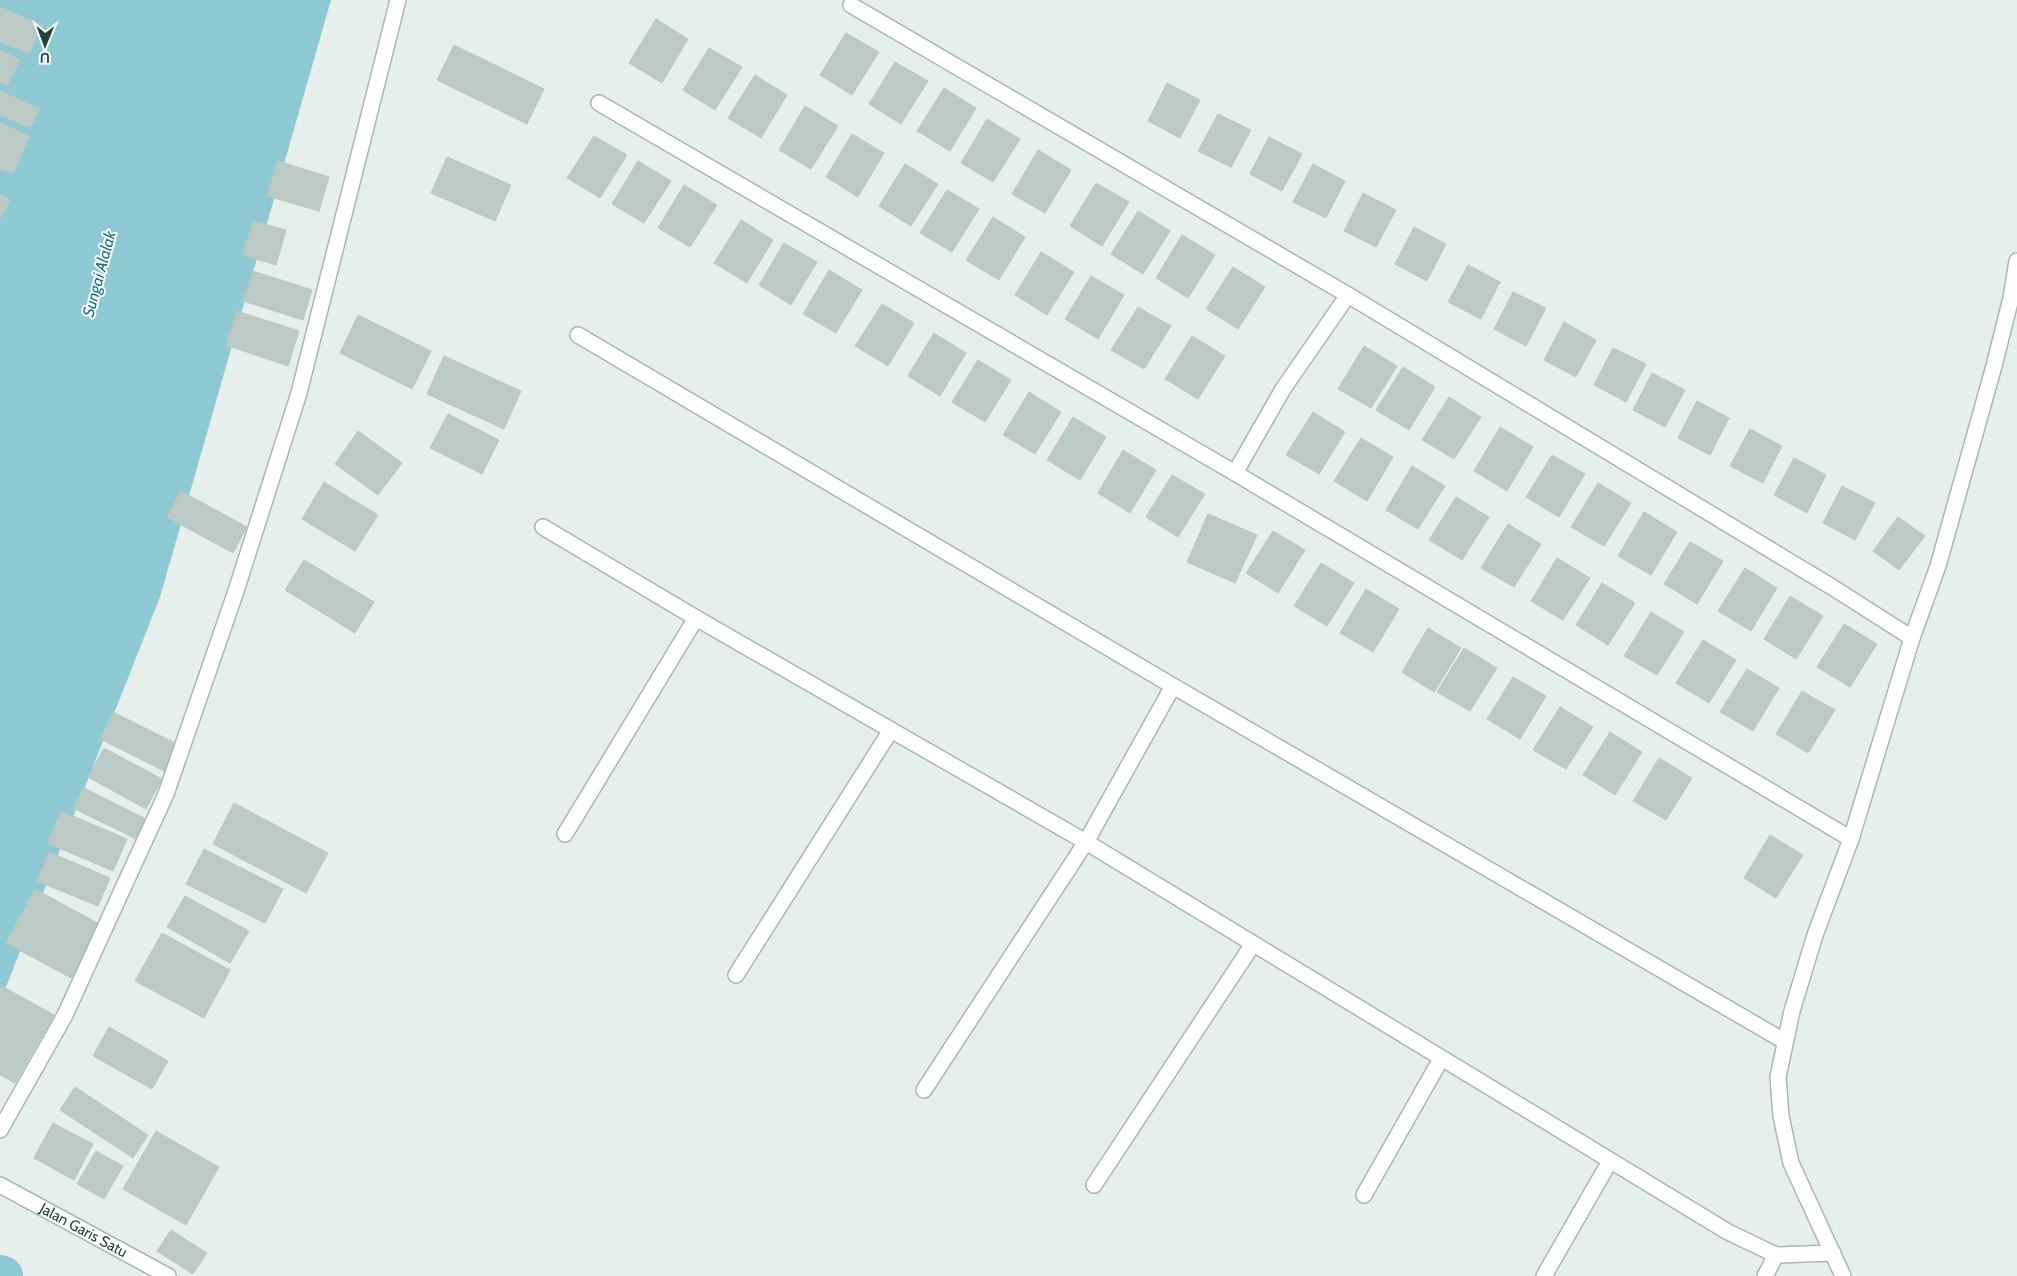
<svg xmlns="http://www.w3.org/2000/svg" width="2017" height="1276" font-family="Cabin,sans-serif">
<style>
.water{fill:#8ec9d4}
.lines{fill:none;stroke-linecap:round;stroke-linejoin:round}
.canal{stroke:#8ec9d4;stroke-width:40}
.building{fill:#bbcac4;stroke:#b8c9c2}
.minor-casing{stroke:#a8b8b2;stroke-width:18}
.minor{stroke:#fff;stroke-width:15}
.labels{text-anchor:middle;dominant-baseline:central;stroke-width:4;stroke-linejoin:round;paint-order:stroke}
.street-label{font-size:15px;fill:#24423a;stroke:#f7fbf9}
.water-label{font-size:16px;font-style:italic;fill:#1c6f80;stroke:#f7fbf9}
</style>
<rect width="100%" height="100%" fill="#e6efeb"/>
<path class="water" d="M0 0H331L160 597 0 1002Z"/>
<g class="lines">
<path class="canal" d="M0 1275 3 1276"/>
</g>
<g class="building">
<path d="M0 7 42 25 29 54 0 41Z"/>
<path d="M656 19 688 39 662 83 629 63Z"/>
<path d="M846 33 879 52 852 95 820 75Z"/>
<path d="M454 45 544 89 527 124 437 80Z"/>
<path d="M709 48 742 67 715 110 683 90Z"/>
<path d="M0 50 20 60 7 86 0 82Z"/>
<path d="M895 62 928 81 901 124 869 104Z"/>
<path d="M755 75 787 95 761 138 728 118Z"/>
<path d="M1167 83 1200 100 1180 138 1148 121Z"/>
<path d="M944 88 976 108 950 151 917 131Z"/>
<path d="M0 91 40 109 30 128 0 115Z"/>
<path d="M805 106 838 126 811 169 779 150Z"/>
<path d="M1218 114 1251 130 1231 167 1198 151Z"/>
<path d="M987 119 1020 139 993 182 961 163Z"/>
<path d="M0 123 30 136 13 174 0 169Z"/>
<path d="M852 134 884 153 858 197 826 177Z"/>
<path d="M594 136 627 155 600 198 567 178Z"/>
<path d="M1269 137 1302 154 1282 191 1250 174Z"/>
<path d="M1038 150 1071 170 1045 213 1012 194Z"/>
<path d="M447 157 511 185 495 221 431 193Z"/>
<path d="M278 161 329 177 319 211 267 196Z"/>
<path d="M638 161 671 181 644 223 612 204Z"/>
<path d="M905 164 938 184 911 226 879 206Z"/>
<path d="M1313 164 1345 181 1326 218 1293 202Z"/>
<path d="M1096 183 1129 202 1102 246 1070 226Z"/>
<path d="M684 185 717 205 690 247 658 228Z"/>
<path d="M947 190 979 209 952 252 920 233Z"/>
<path d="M1363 193 1396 210 1376 247 1344 231Z"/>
<path d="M0 195 10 200 0 219Z"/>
<path d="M1138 211 1170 231 1143 274 1111 254Z"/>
<path d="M993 217 1025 237 999 280 966 260Z"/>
<path d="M741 220 773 240 747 283 714 263Z"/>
<path d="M253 221 286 230 276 265 243 255Z"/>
<path d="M1414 227 1446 244 1427 281 1395 264Z"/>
<path d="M1182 235 1215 255 1188 298 1156 278Z"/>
<path d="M784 243 817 262 791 305 759 285Z"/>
<path d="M1041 252 1074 272 1047 315 1015 295Z"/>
<path d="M1468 265 1500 282 1481 319 1448 302Z"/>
<path d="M1233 267 1265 287 1238 329 1206 309Z"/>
<path d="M829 270 862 290 836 333 803 314Z"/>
<path d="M253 271 312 290 303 320 243 301Z"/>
<path d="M1091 276 1124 295 1098 339 1065 319Z"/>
<path d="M1513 292 1546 308 1526 346 1494 329Z"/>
<path d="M882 304 914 323 888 366 855 346Z"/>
<path d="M1138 307 1171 326 1144 369 1111 350Z"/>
<path d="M237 311 299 331 288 366 226 345Z"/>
<path d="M358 315 431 351 412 389 340 353Z"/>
<path d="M1564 322 1596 340 1576 377 1544 360Z"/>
<path d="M934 333 966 353 940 396 908 376Z"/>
<path d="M1192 336 1225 356 1198 399 1165 379Z"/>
<path d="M1364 346 1397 366 1371 408 1338 389Z"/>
<path d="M1613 348 1646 364 1626 402 1594 385Z"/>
<path d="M444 356 521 391 504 429 427 394Z"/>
<path d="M978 360 1011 380 985 422 952 402Z"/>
<path d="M1403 367 1435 387 1409 430 1376 410Z"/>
<path d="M1652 373 1685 390 1665 427 1633 410Z"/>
<path d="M1029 392 1061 412 1035 454 1003 435Z"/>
<path d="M1449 397 1481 417 1454 459 1422 440Z"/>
<path d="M1697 401 1729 418 1710 455 1678 438Z"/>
<path d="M1313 412 1345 432 1319 474 1286 455Z"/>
<path d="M448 414 499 440 482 474 430 448Z"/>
<path d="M1073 417 1106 437 1080 480 1047 460Z"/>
<path d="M1500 427 1533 447 1507 491 1474 471Z"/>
<path d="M1750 429 1782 446 1763 483 1730 466Z"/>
<path d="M358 431 402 463 378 495 335 464Z"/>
<path d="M1361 438 1393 457 1367 501 1334 481Z"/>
<path d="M1123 450 1156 470 1130 513 1098 493Z"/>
<path d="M1552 455 1585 474 1559 517 1526 497Z"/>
<path d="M1794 458 1826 475 1807 513 1774 495Z"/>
<path d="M1412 466 1445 486 1418 529 1386 510Z"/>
<path d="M1172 475 1205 494 1178 537 1146 517Z"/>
<path d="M324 482 378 515 355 551 302 519Z"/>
<path d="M1598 483 1631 503 1604 546 1571 527Z"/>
<path d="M1842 486 1875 503 1855 540 1823 523Z"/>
<path d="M181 491 247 527 233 553 167 517Z"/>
<path d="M1456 497 1489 517 1462 560 1429 540Z"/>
<path d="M1644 512 1677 532 1651 575 1618 556Z"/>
<path d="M1208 514 1257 535 1235 583 1187 562Z"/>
<path d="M1898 517 1925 536 1899 570 1873 551Z"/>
<path d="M1508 524 1541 544 1514 587 1481 568Z"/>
<path d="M1273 531 1305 550 1278 593 1246 573Z"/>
<path d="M1690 542 1723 561 1697 604 1664 584Z"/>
<path d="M1557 558 1590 578 1563 620 1531 601Z"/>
<path d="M304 560 374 602 355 633 285 590Z"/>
<path d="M1321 563 1354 583 1327 626 1294 606Z"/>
<path d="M1745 568 1777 588 1751 631 1718 611Z"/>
<path d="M1602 583 1635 603 1608 645 1576 625Z"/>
<path d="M1366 589 1399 609 1373 652 1340 633Z"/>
<path d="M1790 596 1823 616 1796 659 1764 639Z"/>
<path d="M1651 612 1684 632 1657 675 1624 656Z"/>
<path d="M1844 624 1877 644 1850 687 1817 667Z"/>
<path d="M1428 628 1461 648 1434 692 1402 672Z"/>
<path d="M1703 640 1736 660 1709 703 1676 683Z"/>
<path d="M1464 648 1497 668 1470 711 1437 692Z"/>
<path d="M1747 669 1779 688 1753 731 1720 712Z"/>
<path d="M1513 677 1546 696 1520 739 1487 719Z"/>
<path d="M1802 691 1835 710 1808 753 1776 734Z"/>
<path d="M1560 707 1593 727 1566 769 1533 750Z"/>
<path d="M113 712 179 745 166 772 100 739Z"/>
<path d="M1610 732 1642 752 1615 795 1583 775Z"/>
<path d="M104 748 162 779 146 809 88 777Z"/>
<path d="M1659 758 1692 778 1666 820 1633 801Z"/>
<path d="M84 788 146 819 136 839 73 808Z"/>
<path d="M234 803 328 853 306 893 213 844Z"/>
<path d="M61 811 127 839 113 871 47 843Z"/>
<path d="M1770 835 1803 855 1776 898 1744 878Z"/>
<path d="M204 849 283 889 265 923 186 884Z"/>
<path d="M49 852 110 878 98 906 37 881Z"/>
<path d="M35 889 101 925 71 978 6 943Z"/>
<path d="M185 896 249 931 230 963 167 927Z"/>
<path d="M162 933 230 970 204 1018 135 981Z"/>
<path d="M0 985 54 1015 15 1083 0 1075Z"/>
<path d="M109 1027 168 1061 152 1089 93 1056Z"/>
<path d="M75 1087 148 1135 133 1158 60 1110Z"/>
<path d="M53 1123 93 1144 74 1180 34 1158Z"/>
<path d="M156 1131 219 1167 186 1225 123 1189Z"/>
<path d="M96 1151 123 1166 104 1199 77 1184Z"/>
<path d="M171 1230 207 1253 193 1274 157 1251Z"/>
</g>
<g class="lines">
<defs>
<g id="minor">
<path d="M851 5 1348 295 1832 587 1912 638"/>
<path d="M599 103 1235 473 1851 839"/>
<path d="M578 335 1173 686 1784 1041"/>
<path d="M1235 473 1283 389 1348 295"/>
<path d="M543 527 696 618 1086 842 1728 1232 1776 1255 1833 1253"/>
<path d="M565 834 696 618"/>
<path d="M736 975 891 730"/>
<path d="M924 1090 1086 842 1173 686"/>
<path d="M0 1130 65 1015 166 794 236 591 299 393 398 0"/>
<path id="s1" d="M0 1185 168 1276"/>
<path d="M1094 1185 1253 944"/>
<path d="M1364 1195 1441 1059"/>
<path d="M1544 1276 1610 1161"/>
<path d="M1765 1276 1776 1255"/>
<path d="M1843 1276 1791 1163 1781 1116 1778 1077 1792 1011 1815 935 1851 839 1912 638 1938 566 1994 366 2011 298 2017 261"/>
</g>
</defs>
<use href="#minor" class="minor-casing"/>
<use href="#minor" class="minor"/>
</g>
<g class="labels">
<g class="street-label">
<text stroke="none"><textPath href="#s1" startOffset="95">Jalan Garis Satu</textPath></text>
</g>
<g class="water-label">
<text transform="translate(99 274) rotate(-75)">Sungai Alalak</text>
</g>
</g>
<g transform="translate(45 45) rotate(181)" stroke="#f7fbf9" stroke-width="4" paint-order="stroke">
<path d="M0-4L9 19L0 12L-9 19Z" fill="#24423a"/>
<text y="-8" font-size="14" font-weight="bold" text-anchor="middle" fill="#24423a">U</text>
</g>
</svg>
